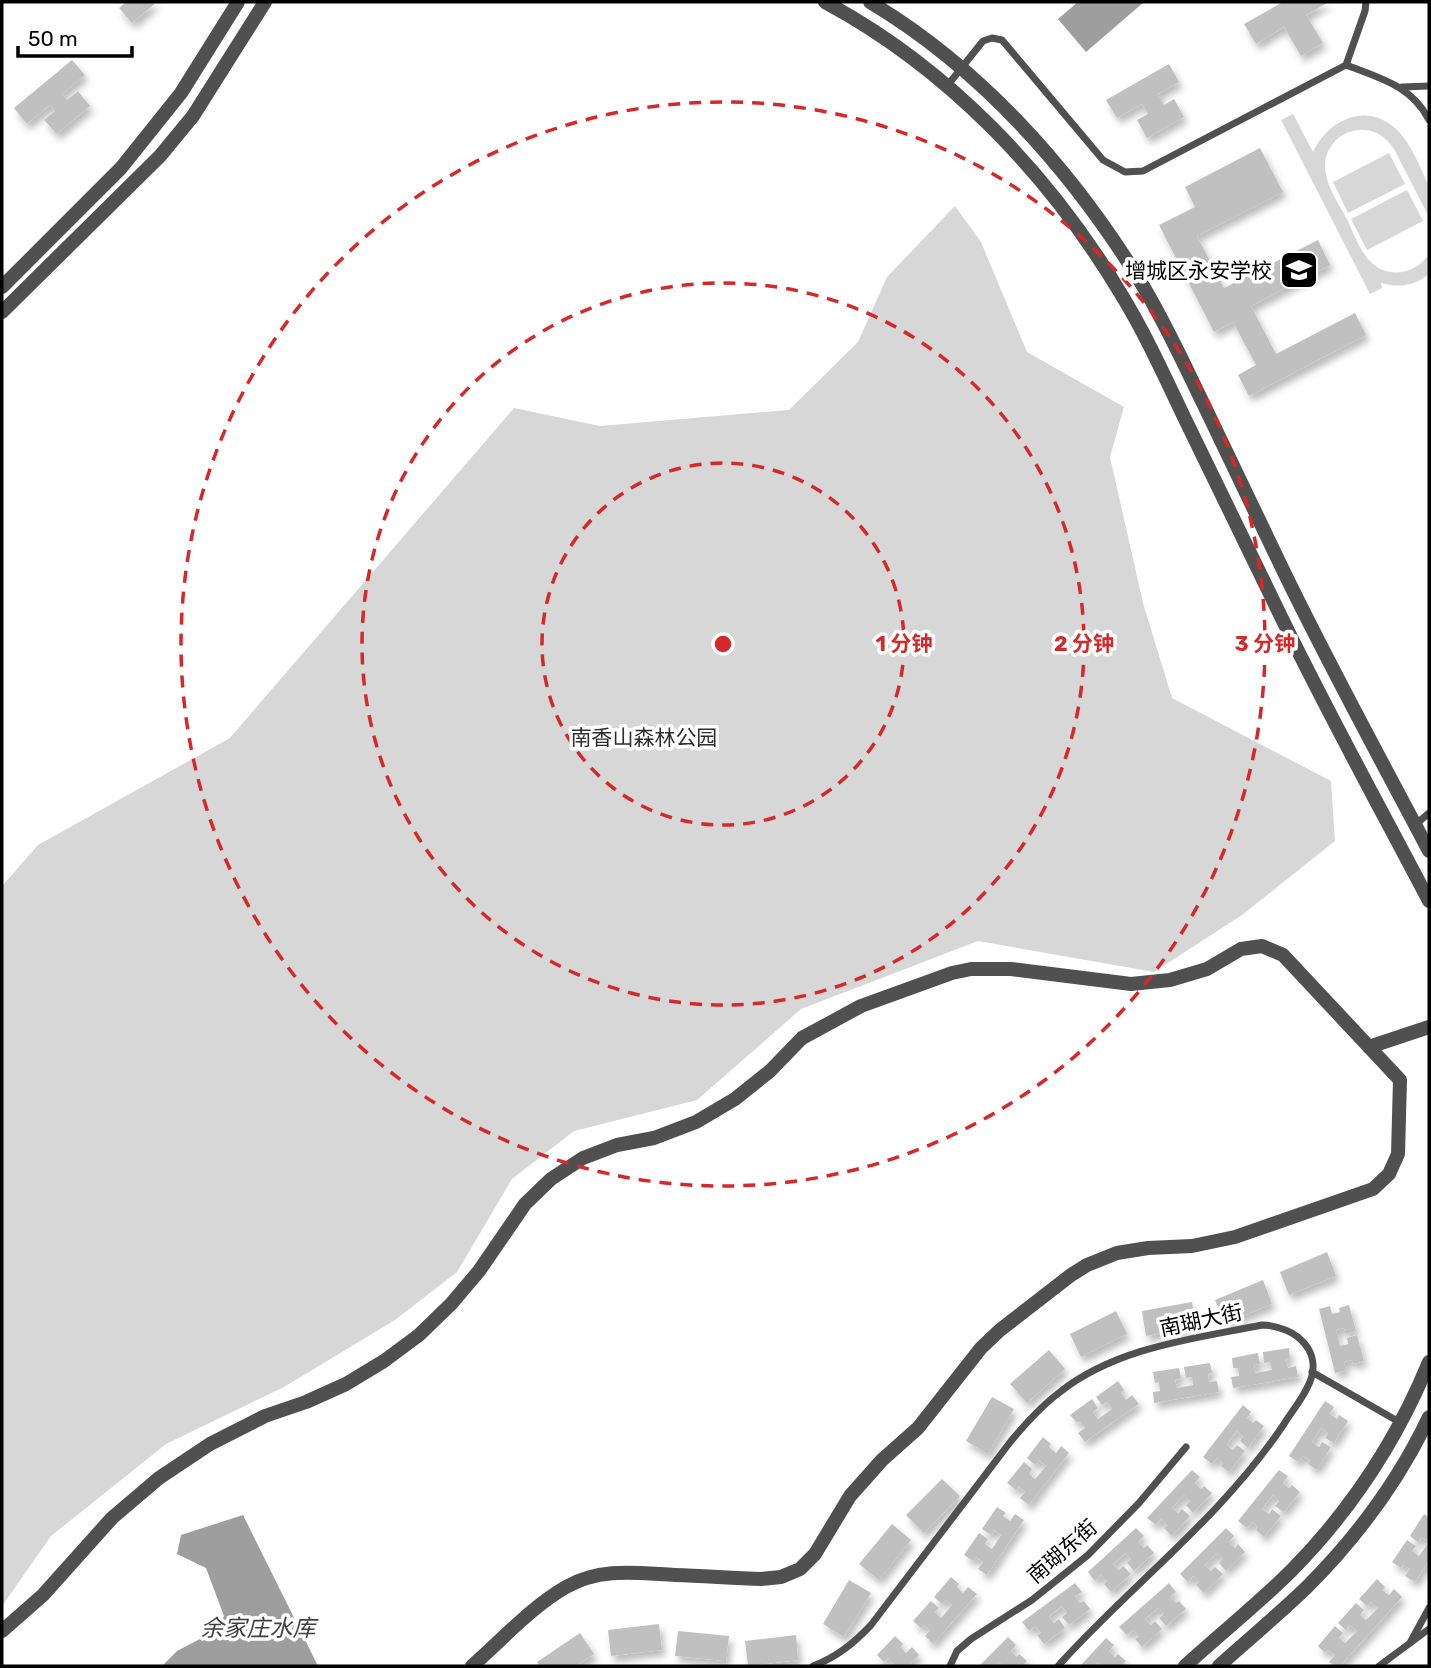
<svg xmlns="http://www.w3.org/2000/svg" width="1431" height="1668" font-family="Rubik,'Noto Sans SC',sans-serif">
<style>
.green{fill:#d7d7d7}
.water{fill:#9e9e9e}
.building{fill:#c0c0c0;filter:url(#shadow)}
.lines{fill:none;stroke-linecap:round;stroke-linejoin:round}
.lane{stroke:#505050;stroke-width:7}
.street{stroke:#505050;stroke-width:14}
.ring{fill:none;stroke:#d62828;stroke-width:3.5;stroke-dasharray:12 9}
.labels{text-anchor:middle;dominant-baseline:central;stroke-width:7;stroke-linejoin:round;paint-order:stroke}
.poi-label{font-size:21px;fill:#000;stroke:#fff;text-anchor:end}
.park-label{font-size:21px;fill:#2e2e2e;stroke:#fff}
.street-label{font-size:21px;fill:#000;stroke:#fff}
.water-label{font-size:23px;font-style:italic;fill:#3f3f3f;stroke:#fff}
.centre{fill:#d62828;stroke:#fff;stroke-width:3.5}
.ring-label{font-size:21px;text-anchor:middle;font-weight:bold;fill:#d62828;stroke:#fff;stroke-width:7;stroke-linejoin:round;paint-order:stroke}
</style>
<defs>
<filter id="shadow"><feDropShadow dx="3.5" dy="6" stdDeviation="3.5" flood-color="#0004"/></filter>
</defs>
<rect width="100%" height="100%" fill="#fff"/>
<g class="green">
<path d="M1293 114 1313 152C1329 118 1370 100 1400 133 1411 146 1422 169 1428 185 1431 194 1429 207 1429 217L1394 149C1386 137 1374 128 1359 130 1348 131 1338 136 1332 145 1314 169 1335 197 1347 219 1353 232 1359 250 1370 261 1388 280 1416 274 1429 254V274C1414 286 1399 288 1381 283L1382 288 1370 294 1281 120Z"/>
<path d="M1389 153 1405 184 1348 213 1333 182Z"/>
<path d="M1407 190 1423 221 1367 250 1351 219Z"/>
<path d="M955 206 981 242 1027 352 1124 407 1110 457 1143 603 1172 698 1331 781 1335 841 1242 915 1154 972 978 941 801 1009 697 1100 574 1131 512 1179 457 1272 395 1320 284 1387 166 1444 51 1536 2 1606V886L38 845 230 738 514 408 600 426 789 410 858 342 887 277Z"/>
</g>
<g class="water">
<path d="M1078 2H1144L1086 52 1058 19Z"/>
<path d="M243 1515 318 1666H162L177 1651 217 1630 224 1616 206 1568 177 1554 181 1535Z"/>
</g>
<g class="building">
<path d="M126 2H157L132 23 119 8Z"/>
<path d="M1283 2H1329L1306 15 1323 43 1301 56 1284 27 1256 44 1244 24Z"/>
<path d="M72 60 85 75 62 94 67 100 78 91 90 106 57 134 44 120 55 111 50 105 27 124 14 108Z"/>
<path d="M1169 64 1179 82 1158 94 1164 105 1174 99 1184 117 1147 138 1137 120 1148 114 1142 104 1117 118 1106 100Z"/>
<path d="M1260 148 1283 192 1197 236 1224 288 1318 240 1330 265 1251 306 1276 354 1355 313 1366 335 1249 396 1238 375 1256 365 1233 322 1214 332 1159 225 1195 207 1185 187Z"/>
<path d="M1327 1252 1336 1276 1289 1295 1280 1272Z"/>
<path d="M1263 1280 1272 1304 1225 1323 1215 1300Z"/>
<path d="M1192 1302 1196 1327 1146 1336 1142 1311Z"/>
<path d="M1349 1305 1356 1331 1346 1334 1344 1328 1336 1330 1340 1346 1348 1344 1347 1338 1357 1335 1364 1361 1353 1364 1352 1360 1344 1362 1346 1370 1335 1373 1319 1309 1330 1306 1332 1314 1340 1312 1339 1308Z"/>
<path d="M1116 1311 1127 1334 1081 1357 1070 1334Z"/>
<path d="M1289 1348 1290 1359H1286L1288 1368 1296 1366 1298 1377 1233 1388 1231 1377 1239 1376 1238 1368H1233L1232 1358 1258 1353 1260 1364 1254 1365 1255 1373 1272 1370 1270 1362 1264 1363 1263 1352Z"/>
<path d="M1049 1350 1065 1369 1027 1403 1010 1384Z"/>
<path d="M1210 1363 1212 1373 1208 1374 1209 1382 1217 1381 1219 1392 1154 1403 1153 1392 1160 1391 1159 1382 1155 1383 1153 1372 1179 1368 1181 1378 1175 1380 1177 1388 1193 1385 1192 1377 1186 1378 1184 1367Z"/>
<path d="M1118 1381 1124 1390 1121 1393 1126 1400 1132 1395 1139 1404 1085 1442 1078 1433 1085 1428 1080 1421 1077 1423 1070 1415 1092 1399 1098 1408 1093 1412 1098 1419 1112 1409 1107 1402 1102 1405 1096 1397Z"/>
<path d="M992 1397 1014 1409 988 1454 966 1441Z"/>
<path d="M1325 1401 1334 1407 1330 1414 1337 1419 1339 1415 1348 1421 1334 1443 1325 1438 1328 1433 1321 1428 1312 1442 1319 1447 1322 1442 1331 1447 1317 1470 1308 1464 1310 1460 1303 1456 1298 1462 1289 1456Z"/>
<path d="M1243 1405 1251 1412 1247 1418 1253 1423 1256 1420 1264 1426 1248 1448 1240 1441 1243 1436 1237 1431 1231 1438 1227 1445 1233 1450 1237 1445 1245 1451 1229 1472 1221 1466 1223 1463 1217 1458 1212 1464 1203 1457Z"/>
<path d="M1043 1437 1051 1444 1049 1447 1056 1453 1061 1446 1069 1453 1029 1505 1020 1498 1025 1492 1019 1487 1016 1490 1007 1483 1024 1462 1032 1469 1029 1474 1035 1479 1046 1466 1039 1460 1035 1465 1027 1458Z"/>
<path d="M1192 1470 1200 1477 1195 1483 1201 1489 1204 1486 1212 1493 1193 1513 1186 1505 1190 1501 1184 1495 1178 1501 1172 1508 1178 1513 1182 1509 1190 1516 1172 1536 1164 1528 1167 1525 1161 1519 1156 1525 1147 1518Z"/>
<path d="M1279 1470 1288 1476 1283 1483 1289 1488 1292 1485 1300 1492 1284 1512 1275 1506 1279 1501 1273 1495 1262 1509 1269 1514 1272 1509 1281 1516 1264 1537 1256 1530 1258 1527 1252 1522 1247 1528 1238 1521Z"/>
<path d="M942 1479 960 1496 924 1533 906 1515Z"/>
<path d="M997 1507 1006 1513 1003 1516 1010 1521 1015 1514 1024 1520 987 1575 978 1569 983 1562 976 1557 973 1561 964 1555 979 1533 988 1539 985 1544 992 1549 1001 1535 994 1530 991 1535 982 1529Z"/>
<path d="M1424 1514 1429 1517V1561L1415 1582 1405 1576 1410 1569 1403 1565 1401 1568 1392 1562 1407 1540 1416 1546 1412 1551 1419 1556 1429 1542 1422 1537 1418 1542 1410 1536Z"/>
<path d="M892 1524 911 1540 879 1580 859 1564Z"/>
<path d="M1136 1528 1144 1536 1138 1542 1144 1548 1147 1545 1154 1553 1134 1571 1127 1563 1131 1559 1126 1553 1113 1564 1119 1570 1123 1566 1131 1574 1111 1592 1104 1584 1107 1581 1101 1575 1095 1581 1088 1572Z"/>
<path d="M1226 1528 1234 1536 1229 1542 1235 1548 1238 1544 1245 1552 1226 1571 1219 1563 1223 1559 1217 1553 1205 1565 1211 1571 1215 1567 1223 1574 1204 1593 1196 1585 1199 1582 1193 1576 1188 1582 1180 1574Z"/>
<path d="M951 1577 959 1584 957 1587 963 1593 968 1587 977 1594 933 1644 925 1636 930 1630 924 1625 921 1628 913 1621 931 1601 939 1608 935 1612 941 1618 952 1605 946 1600 942 1604 934 1597Z"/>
<path d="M1377 1579 1385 1587 1382 1590 1389 1595 1394 1589 1402 1597 1340 1666H1335L1329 1662 1335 1655 1328 1650 1325 1653 1318 1646 1335 1626 1343 1633 1339 1638 1345 1643 1357 1631 1350 1625 1346 1630 1338 1623 1356 1603 1364 1610 1360 1615 1366 1620 1378 1608 1371 1602 1367 1606 1359 1599Z"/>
<path d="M849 1580 871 1593 844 1637 823 1624Z"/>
<path d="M1075 1583 1082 1592 1075 1596 1080 1603 1084 1601 1090 1609 1069 1625 1062 1617 1067 1613 1062 1606 1049 1616 1054 1623 1059 1619 1065 1628 1044 1644 1037 1635 1041 1633 1035 1626 1029 1631 1022 1622Z"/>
<path d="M1169 1583 1176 1592 1170 1597 1176 1603 1179 1601 1186 1609 1166 1626 1159 1618 1164 1614 1158 1608 1145 1619 1151 1625 1155 1621 1162 1629 1142 1647 1135 1639 1139 1636 1133 1630 1127 1635 1119 1627Z"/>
<path d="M659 1624 662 1650 611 1656 608 1630Z"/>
<path d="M678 1631 729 1636 726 1661 675 1656Z"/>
<path d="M580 1633 594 1654 576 1666H540L537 1662Z"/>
<path d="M796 1635 798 1660 748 1666 745 1641Z"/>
<path d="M895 1636 903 1644 900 1647 906 1653 912 1647 919 1655 908 1666H892L894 1664 888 1658 884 1662 877 1655Z"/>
<path d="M1008 1637 1016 1645 1011 1651 1017 1657 1019 1654 1027 1661 1022 1666H1003L999 1662 995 1666H979Z"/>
<path d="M1106 1638 1114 1645 1109 1651 1115 1657 1118 1654 1126 1661 1121 1666H1101L1098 1663 1095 1666H1080Z"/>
</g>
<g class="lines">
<g class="lane">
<path d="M1346 65C1380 78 1412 86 1429 120"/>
<path d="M947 86 983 41 992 38 1002 40 1103 160 1125 172 1143 171 1346 65 1365 11 1366 2"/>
<path d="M1402 87 1429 86"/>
<path d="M1415 825 1429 813"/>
<path d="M1312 1372 1401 1423"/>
<path d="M1411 1641 1429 1608"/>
<path d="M813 1666C837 1657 854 1643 871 1625L1011 1441C1026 1423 1041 1406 1060 1392 1117 1347 1193 1339 1262 1325 1297 1326 1326 1353 1307 1388 1301 1401 1291 1412 1284 1424 1222 1517 1132 1584 1058 1666"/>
<path d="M950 1666 957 1651 971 1639 1032 1600 1088 1555 1139 1503 1186 1447"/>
<path d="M1379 1666 1429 1629"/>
</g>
<g class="street">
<path d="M825 2C948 68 1050 175 1121 294 1145 333 1164 375 1184 417 1213 477 1242 537 1271 596 1320 699 1376 800 1429 901"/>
<path d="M870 2C982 69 1072 171 1140 281 1164 320 1183 362 1203 403 1229 458 1256 514 1283 570 1329 665 1380 758 1429 851"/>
<path d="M2 287 121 168 181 93 238 2"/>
<path d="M2 312 160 156 193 116 265 2"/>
<path d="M1369 1047 1429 1027"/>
<path d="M2 1631 43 1595 112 1518 159 1478 210 1444 265 1416 306 1402 346 1384 384 1361 419 1335 451 1304 479 1271 525 1204 551 1179 583 1158 617 1145 654 1138 696 1122 735 1099 770 1071 802 1038 861 1006 952 973 971 969H1011L1131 984 1170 980 1207 969 1241 949 1262 946 1283 955 1400 1080 1398 1154 1389 1174 1373 1189 1235 1237 1192 1246 1148 1248 1117 1253 1087 1265 1071 1275 1000 1330 981 1348 918 1428 882 1460 850 1496 815 1554 800 1569 781 1577 761 1579C732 1578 704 1576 675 1575 637 1573 601 1567 566 1587 531 1607 502 1640 472 1666"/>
<path d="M1185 1666C1220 1634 1258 1604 1292 1570 1351 1510 1397 1440 1429 1362"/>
<path d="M1219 1666C1248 1640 1279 1614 1307 1587 1356 1538 1399 1480 1429 1417"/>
</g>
</g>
<g class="ring">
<circle cx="723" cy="644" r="181"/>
<circle cx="723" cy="644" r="361"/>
<circle cx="723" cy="644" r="542"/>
</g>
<defs>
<symbol id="school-square" viewBox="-11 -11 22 22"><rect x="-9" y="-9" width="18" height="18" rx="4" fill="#000" stroke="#fff"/><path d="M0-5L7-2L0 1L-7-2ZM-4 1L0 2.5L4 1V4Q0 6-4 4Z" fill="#fff"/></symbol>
</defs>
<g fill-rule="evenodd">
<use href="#school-square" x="1277" y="248" width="44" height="44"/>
</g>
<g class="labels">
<g class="poi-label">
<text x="1272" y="270">增城区永安学校</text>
</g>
<g class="park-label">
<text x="644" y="737">南香山森林公园</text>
</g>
<g class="street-label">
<text transform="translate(1201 1320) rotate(-12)">南瑚大街</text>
<text transform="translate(1062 1551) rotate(-41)">南瑚东街</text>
</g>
<g class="water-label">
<text x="258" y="1628">余家庄水库</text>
</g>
</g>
<circle cx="723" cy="644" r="10" class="centre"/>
<g class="ring-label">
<text x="904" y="651">1 分钟</text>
<text x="1084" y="651">2 分钟</text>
<text x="1265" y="651">3 分钟</text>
</g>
<rect width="1431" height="1668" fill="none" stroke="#000000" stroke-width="7"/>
<path d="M18 46v10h114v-10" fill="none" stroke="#000000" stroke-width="3.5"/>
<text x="28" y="46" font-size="21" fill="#000000" stroke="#ffffff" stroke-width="5" paint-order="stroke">50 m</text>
</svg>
